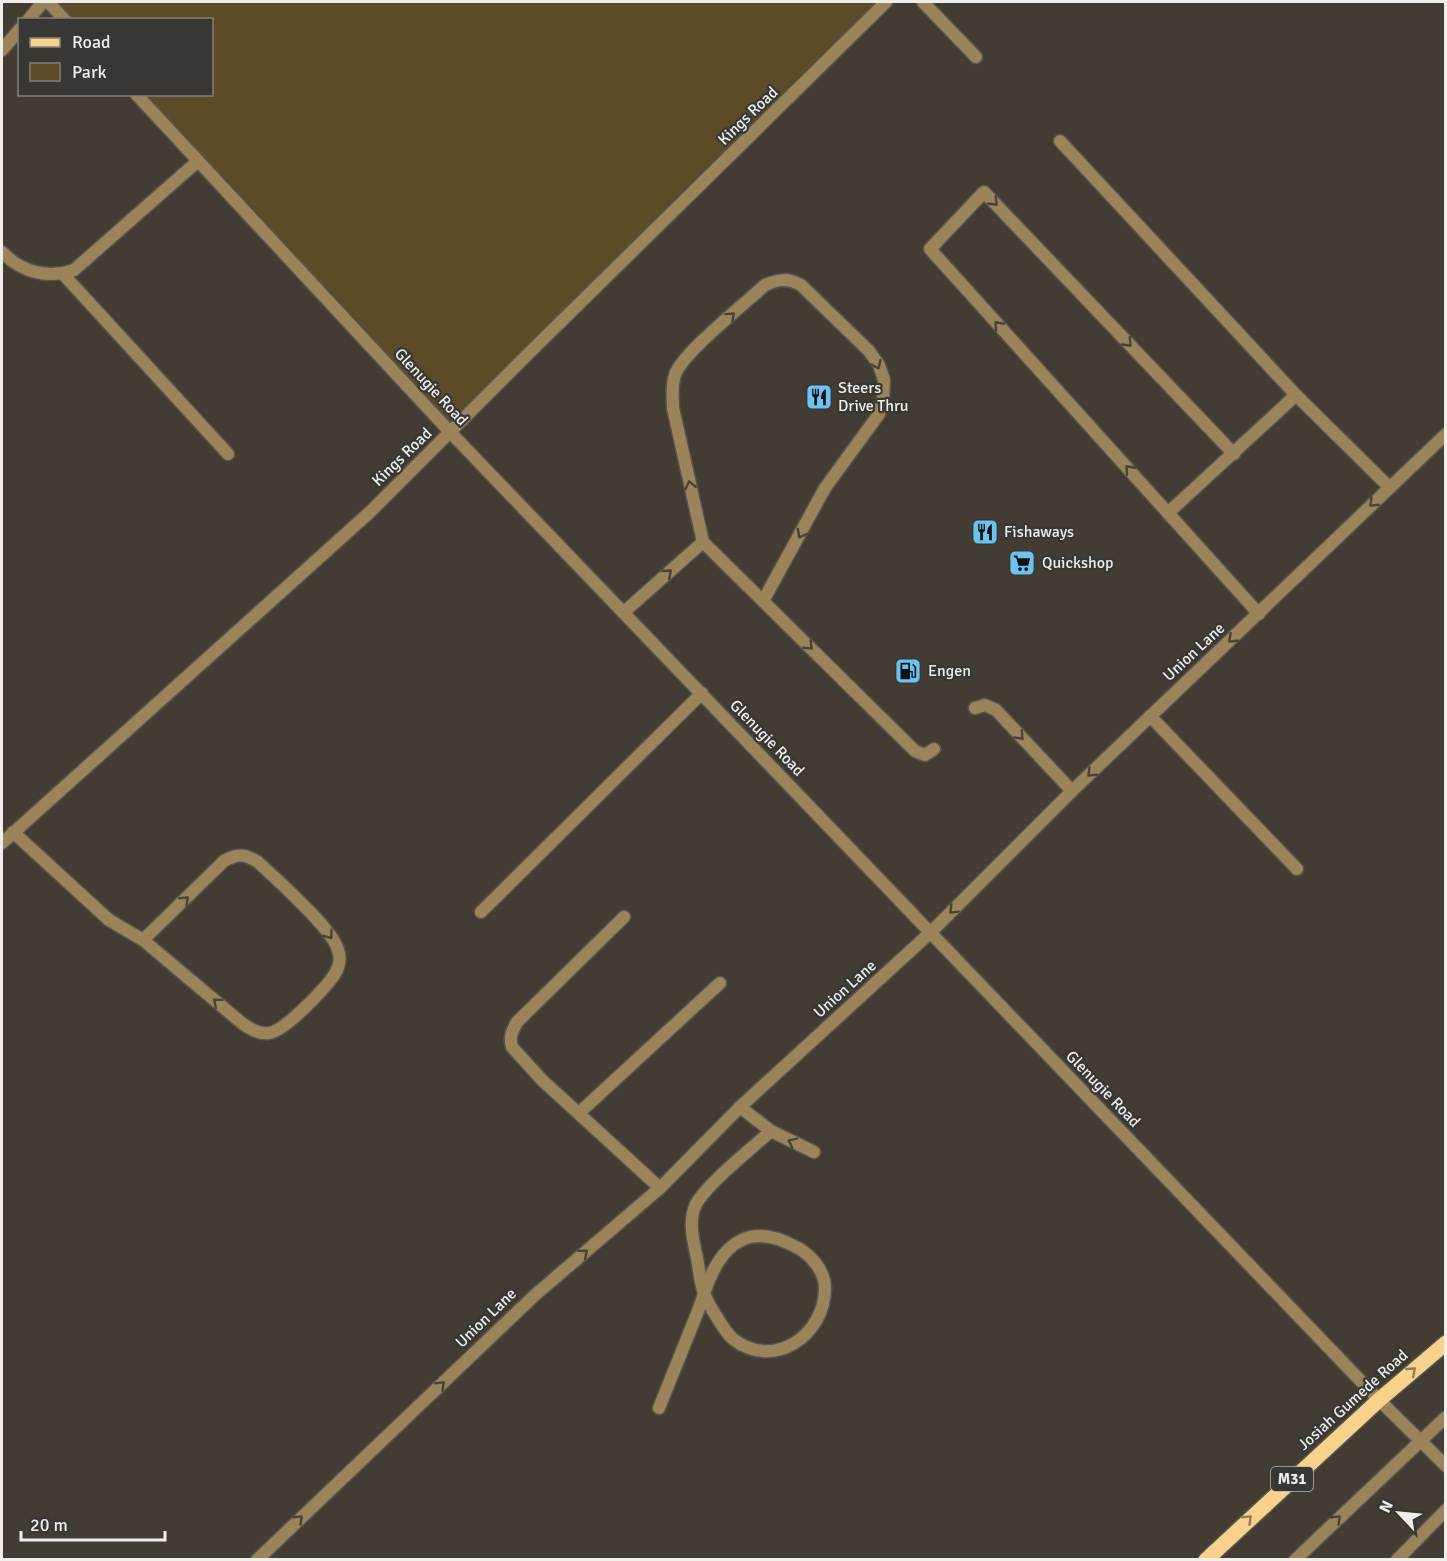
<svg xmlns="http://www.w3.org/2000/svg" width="1447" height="1561" font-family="Signika,sans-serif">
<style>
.built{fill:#423c32}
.green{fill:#5d4b28}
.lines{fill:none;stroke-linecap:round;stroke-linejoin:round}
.service-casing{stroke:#565450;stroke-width:15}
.minor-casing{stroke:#565450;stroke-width:15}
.tertiary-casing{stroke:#565450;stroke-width:15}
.primary-casing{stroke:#565450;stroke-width:18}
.service{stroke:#9b845a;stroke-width:12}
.minor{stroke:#9b845a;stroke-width:12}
.tertiary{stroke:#9b845a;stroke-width:12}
.primary{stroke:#f8d28b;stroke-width:15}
.oneway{stroke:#484339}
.oneway2{stroke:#8f7d5b}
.labels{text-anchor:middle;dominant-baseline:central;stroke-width:4.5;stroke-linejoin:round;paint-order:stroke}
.shield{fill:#393733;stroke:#b8b7b4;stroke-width:1.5}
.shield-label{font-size:15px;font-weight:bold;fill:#efeeeb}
.street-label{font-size:16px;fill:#efeeeb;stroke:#393733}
.poi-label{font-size:16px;fill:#efeeeb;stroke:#393733;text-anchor:start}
</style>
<rect width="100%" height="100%" fill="#393733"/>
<path class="built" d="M2 2H46L63 19 20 20V94L133 95 450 433 881 2H1445V1559L2 1560Z"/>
<path class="green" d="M46 2H881L450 433 133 95 212 94V20L63 19Z"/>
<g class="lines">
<defs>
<g id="service">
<path d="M923 2 976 57"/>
<path d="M28 20 43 2"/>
<path d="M2 50 20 29"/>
<path d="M1060 141 1296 395 1389 487"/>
<path d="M2 252C21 272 47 279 74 270L198 161"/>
<path d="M63 274 228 454"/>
<path d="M1234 454 984 192 930 249 1259 614"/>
<path d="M1168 513 1296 395"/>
<path d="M703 542 673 408C673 397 671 386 675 375 681 354 746 303 765 285 779 279 787 278 801 285L869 351 879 365 884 380 883 399 879 414 825 488 763 601"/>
<path d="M624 612 703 542 915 751 925 755 934 749"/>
<path d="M975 708 985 705 996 710 1072 791"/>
<path d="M1150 716 1297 869"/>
<path d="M13 832 109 920 143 940 243 1024C252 1030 259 1034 269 1033 285 1031 327 987 336 972 340 964 341 958 338 950 333 929 276 879 258 862 245 854 238 853 224 861L143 940"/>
<path d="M481 912 702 693"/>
<path d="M624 917 517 1022C512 1031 509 1037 512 1047L542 1080 660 1188"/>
<path d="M740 1107 771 1131 814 1152"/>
<path d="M579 1113 720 983"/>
<path d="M659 1408C672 1376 685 1344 698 1311 704 1295 709 1275 719 1261 724 1253 733 1244 742 1240 759 1232 779 1238 794 1246 810 1253 825 1271 825 1288 825 1335 774 1371 733 1339 725 1332 708 1304 704 1293 700 1282 699 1269 697 1258 693 1240 688 1221 696 1204 708 1183 751 1149 771 1131"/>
<path d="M1295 1560 1446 1417"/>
<path d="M1397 1560 1446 1510"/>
</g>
<g id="minor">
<path d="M2 843 370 512 526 356 886 2"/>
<path d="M257 1560 535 1295 660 1188 740 1107 931 932 1072 791 1446 434"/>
</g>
<g id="tertiary">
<path d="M48 2 65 20"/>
<path d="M136 94 451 433 1379 1400 1446 1466"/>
</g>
<path id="primary" d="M1206 1560 1379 1400 1446 1343"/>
</defs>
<use href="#service" class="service-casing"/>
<use href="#minor" class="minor-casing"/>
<use href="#tertiary" class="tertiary-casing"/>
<use href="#primary" class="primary-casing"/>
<use href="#service" class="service"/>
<use href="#minor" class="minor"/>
<use href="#tertiary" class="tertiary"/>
<use href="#primary" class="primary"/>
</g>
<defs><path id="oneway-chevron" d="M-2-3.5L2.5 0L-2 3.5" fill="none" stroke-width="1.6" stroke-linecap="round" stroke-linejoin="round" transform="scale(1.5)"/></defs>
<g class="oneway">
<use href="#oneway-chevron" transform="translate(994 202) rotate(46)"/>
<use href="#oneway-chevron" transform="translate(731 316) rotate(-42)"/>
<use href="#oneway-chevron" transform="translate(998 325) rotate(-132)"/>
<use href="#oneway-chevron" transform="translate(1128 343) rotate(46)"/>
<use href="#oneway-chevron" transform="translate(877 365) rotate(64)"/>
<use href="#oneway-chevron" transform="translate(1129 469) rotate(-132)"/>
<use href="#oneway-chevron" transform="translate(690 485) rotate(-103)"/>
<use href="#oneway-chevron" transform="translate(1373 503) rotate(136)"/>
<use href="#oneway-chevron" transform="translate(801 534) rotate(119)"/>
<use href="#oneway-chevron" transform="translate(668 573) rotate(-41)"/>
<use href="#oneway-chevron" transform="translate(1232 639) rotate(137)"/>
<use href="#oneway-chevron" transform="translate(809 646) rotate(45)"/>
<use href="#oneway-chevron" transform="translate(1020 736) rotate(47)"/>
<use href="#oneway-chevron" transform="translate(1091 773) rotate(136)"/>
<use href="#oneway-chevron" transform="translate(185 900) rotate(-44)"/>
<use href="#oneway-chevron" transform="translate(953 910) rotate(135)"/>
<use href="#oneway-chevron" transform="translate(329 935) rotate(54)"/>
<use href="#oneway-chevron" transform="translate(217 1002) rotate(-140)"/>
<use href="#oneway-chevron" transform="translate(792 1142) rotate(-154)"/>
<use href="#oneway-chevron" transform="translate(584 1253) rotate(-40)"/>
<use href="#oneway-chevron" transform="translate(441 1385) rotate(-44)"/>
<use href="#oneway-chevron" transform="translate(299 1519) rotate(-44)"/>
<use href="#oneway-chevron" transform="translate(1337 1519) rotate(-44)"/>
</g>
<g class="oneway2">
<use href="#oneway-chevron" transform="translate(1412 1371) rotate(-41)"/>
<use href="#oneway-chevron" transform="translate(1248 1519) rotate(-44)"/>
</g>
<defs>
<symbol id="restaurant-square" viewBox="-11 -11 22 22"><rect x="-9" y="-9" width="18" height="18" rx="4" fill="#6ac3f1" stroke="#393733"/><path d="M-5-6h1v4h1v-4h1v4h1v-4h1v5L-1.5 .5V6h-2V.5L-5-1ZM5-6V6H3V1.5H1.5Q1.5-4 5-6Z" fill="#111"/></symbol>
<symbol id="supermarket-square" viewBox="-11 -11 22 22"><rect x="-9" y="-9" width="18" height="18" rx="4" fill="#6ac3f1" stroke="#393733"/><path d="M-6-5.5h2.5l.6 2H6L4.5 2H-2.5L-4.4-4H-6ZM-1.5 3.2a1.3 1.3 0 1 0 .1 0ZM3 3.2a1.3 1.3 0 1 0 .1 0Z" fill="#111"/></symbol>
<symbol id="fuel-square" viewBox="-11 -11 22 22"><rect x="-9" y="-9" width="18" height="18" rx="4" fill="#6ac3f1" stroke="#393733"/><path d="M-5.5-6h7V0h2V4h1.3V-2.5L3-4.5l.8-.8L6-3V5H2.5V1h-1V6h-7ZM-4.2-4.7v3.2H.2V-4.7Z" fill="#111"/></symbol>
</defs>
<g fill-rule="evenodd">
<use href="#restaurant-square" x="804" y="382" width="30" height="30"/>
<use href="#restaurant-square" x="970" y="517" width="30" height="30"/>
<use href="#supermarket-square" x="1007" y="548" width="30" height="30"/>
<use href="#fuel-square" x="893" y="656" width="30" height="30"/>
</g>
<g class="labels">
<rect class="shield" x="1271" y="1467" width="42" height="24" rx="4.5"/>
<g class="shield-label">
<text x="1292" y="1479">M31</text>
</g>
<g class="street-label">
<text transform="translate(748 116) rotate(-44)">Kings Road</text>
<text transform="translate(431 387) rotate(47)">Glenugie Road</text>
<text transform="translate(402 457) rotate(-44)">Kings Road</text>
<text transform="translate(1194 652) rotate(-43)">Union Lane</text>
<text transform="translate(767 738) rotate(46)">Glenugie Road</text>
<text transform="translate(845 989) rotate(-42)">Union Lane</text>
<text transform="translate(1103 1089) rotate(46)">Glenugie Road</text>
<text transform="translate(486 1318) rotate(-44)">Union Lane</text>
<text transform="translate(1353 1400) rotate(-42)">Josiah Gumede Road</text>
</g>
<g class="poi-label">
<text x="838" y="388">Steers<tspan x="838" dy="18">Drive Thru</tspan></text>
<text x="1004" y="532">Fishaways</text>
<text x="1042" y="563">Quickshop</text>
<text x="928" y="671">Engen</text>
</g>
</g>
<rect width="1447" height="1561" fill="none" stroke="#efeeeb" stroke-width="6"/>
<rect x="18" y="18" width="195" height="78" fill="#393733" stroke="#82807d" stroke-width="1.5"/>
<rect x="30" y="38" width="30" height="9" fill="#f8d28b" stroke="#82807d" stroke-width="1.5"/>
<text x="72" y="48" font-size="18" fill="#efeeeb">Road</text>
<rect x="30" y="63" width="30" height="18" fill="#5d4b28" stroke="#82807d" stroke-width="1.5"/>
<text x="72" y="78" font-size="18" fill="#efeeeb">Park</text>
<g transform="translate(1399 1513) rotate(296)" stroke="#393733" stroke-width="4.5" paint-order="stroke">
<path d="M0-4.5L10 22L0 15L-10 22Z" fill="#efeeeb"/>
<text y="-9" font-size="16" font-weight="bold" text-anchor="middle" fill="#efeeeb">N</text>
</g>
<path d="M21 1531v9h144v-9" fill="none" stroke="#efeeeb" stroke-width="3"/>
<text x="30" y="1531" font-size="18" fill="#efeeeb" stroke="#393733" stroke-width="4.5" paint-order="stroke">20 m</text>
</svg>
